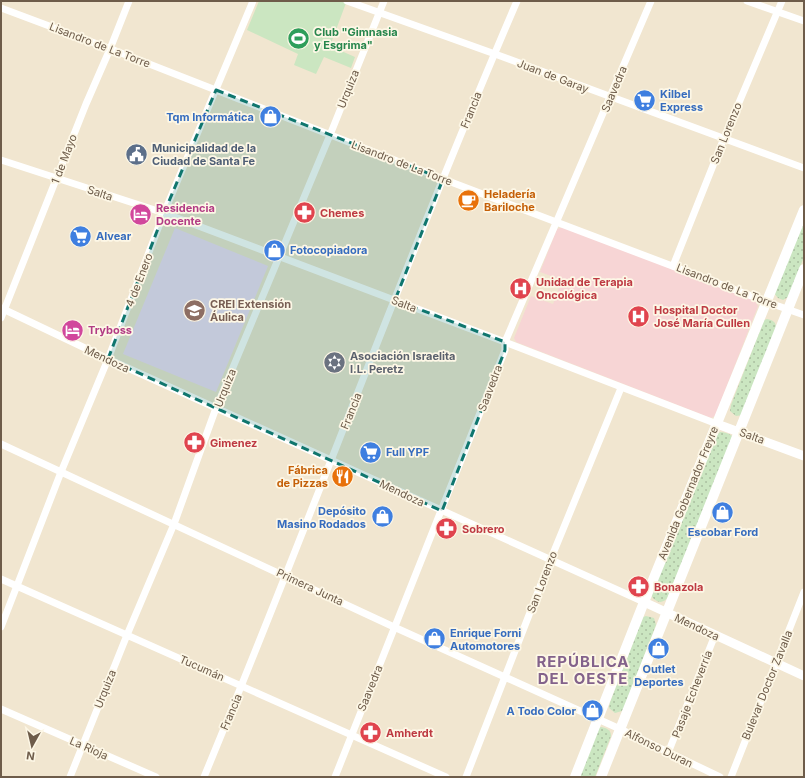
<svg xmlns="http://www.w3.org/2000/svg" width="805" height="778" font-family="Inter,sans-serif">
<style>
.residential{fill:#f1e6d0}
.education{fill:#f0def6}
.medical{fill:#f7d5d5}
.grass{fill:url(#grass-dots)}
.pitch{fill:#cbe6c1}
.lines{fill:none;stroke-linecap:round;stroke-linejoin:round}
.minor{stroke:#fff;stroke-width:7}
.tertiary{stroke:#fff;stroke-width:9}
.secondary{stroke:#fff;stroke-width:10}
.marked{fill:#0f766e;fill-opacity:0.2;stroke:#0f766e;stroke-width:3;stroke-dasharray:8 5;stroke-linejoin:round}
.labels{text-anchor:middle;dominant-baseline:central;stroke-width:3.5;stroke-linejoin:round;paint-order:stroke}
.leisure-label{font-size:11px;font-weight:bold;fill:#27864d;stroke:#fdf7e6;text-anchor:start}
.street-label{font-size:11px;fill:#6e5c4a;stroke:#fdf7e6}
.shop-label{font-size:11px;font-weight:bold;fill:#366cbe;stroke:#fdf7e6;text-anchor:start}
.service-label{font-size:11px;font-weight:bold;fill:#4e5e75;stroke:#fdf7e6;text-anchor:start}
.food-label{font-size:11px;font-weight:bold;fill:#c56008;stroke:#fdf7e6;text-anchor:start}
.hotel-label{font-size:11px;font-weight:bold;fill:#b23c85;stroke:#fdf7e6;text-anchor:start}
.health-label{font-size:11px;font-weight:bold;fill:#be3a42;stroke:#fdf7e6;text-anchor:start}
.education-label{font-size:11px;font-weight:bold;fill:#785e54;stroke:#fdf7e6;text-anchor:start}
.worship-label{font-size:11px;font-weight:bold;fill:#5b616d;stroke:#fdf7e6;text-anchor:start}
.district-label{font-size:15px;font-weight:bold;letter-spacing:1px;fill:#83628b;stroke:#fdf7e6}
</style>
<defs>
<pattern id="grass-dots" width="8" height="8" patternUnits="userSpaceOnUse"><rect width="8" height="8" fill="#cbe6c1"/><path d="M2 2h.1M6 6h.1" fill="none" stroke="#a9be9f" stroke-width="1.8" stroke-linecap="round"/></pattern>
</defs>
<rect width="100%" height="100%" fill="#faf3e1"/>
<rect class="residential" x="1" y="1" width="803" height="776"/>
<path class="education" d="M175 228 268 266 216 392 123 354Z"/>
<path class="medical" d="M563 227 755 301 758 306 715 416 711 418 516 342 514 338 531 296 553 304 562 280 540 272 557 229Z"/>
<g class="grass">
<path d="M804 220V257L788 297 783 300 778 298 774 293Z"/>
<path d="M767 319C773 320 776 322 776 328L743 415 736 416 730 411 731 405 764 320Z"/>
<path d="M720 432C724 432 728 433 732 436L731 440 668 597C663 604 657 603 652 597V592L717 435Z"/>
<path d="M646 616 654 618 656 625 624 708 622 711 615 713 609 708 610 702 643 617Z"/>
<path d="M601 727C607 728 611 730 611 736L595 777H579L599 728Z"/>
</g>
<path class="pitch" d="M259 1H339L346 3 330 46 355 57 351 68 324 57 316 74 294 65 298 54 247 30Z"/>
<g class="lines">
<g class="minor">
<path d="M347 1 495 54 804 168"/>
<path d="M747 1 804 21"/>
<path d="M1 8 116 51 443 179 767 302 804 315"/>
<path d="M1 160 164 213 505 342 717 424"/>
<path d="M673 266 724 138 782 1"/>
<path d="M1 308 108 359 644 602"/>
<path d="M1 318 86 104 110 49 129 1"/>
<path d="M1 444 394 627 620 729 720 777"/>
<path d="M1 579 446 777"/>
<path d="M1 627 61 472 108 359 164 213 253 1"/>
<path d="M1 709 156 777"/>
<path d="M668 753 715 635"/>
<path d="M70 777 127 635 174 524 216 408 330 135 384 1"/>
<path d="M204 777C311 519 407 257 517 1"/>
<path d="M335 777 505 350V342L651 1"/>
<path d="M466 777 550 561 621 388"/>
<path d="M731 777 804 592"/>
</g>
<g class="tertiary">
<path d="M717 424 804 456"/>
<path d="M644 602 804 676"/>
</g>
<g class="secondary">
<path d="M575 777 644 602 804 210"/>
<path d="M601 777 804 269"/>
</g>
</g>
<path class="marked" d="M216 90 443 179 395 300 505 342V350L442 511 108 359 164 213Z"/>
<defs>
<symbol id="stadium-disc" viewBox="-11 -11 22 22"><circle r="9.5" fill="#2e9e5b" stroke="#fdf7e6"/><path d="M0-5a6.5 5 0 1 0 0 10a6.5 5 0 1 0 0-10ZM-3.5-1.8h7v3.6h-7Z" fill="#fff"/></symbol>
<symbol id="supermarket-disc" viewBox="-11 -11 22 22"><circle r="9.5" fill="#3f7fe0" stroke="#fdf7e6"/><path d="M-6-5.5h2.5l.6 2H6L4.5 2H-2.5L-4.4-4H-6ZM-1.5 3.2a1.3 1.3 0 1 0 .1 0ZM3 3.2a1.3 1.3 0 1 0 .1 0Z" fill="#fff"/></symbol>
<symbol id="shop-disc" viewBox="-11 -11 22 22"><circle r="9.5" fill="#3f7fe0" stroke="#fdf7e6"/><path d="M-5-2.5h2.3a2.7 3.5 0 0 1 5.4 0H5L5.5 6h-11ZM-1.5-2.5h3a1.5 2.3 0 0 0-3 0Z" fill="#fff"/></symbol>
<symbol id="civic-disc" viewBox="-11 -11 22 22"><circle r="9.5" fill="#5c6f8a" stroke="#fdf7e6"/><path d="M-.6-6.5H3V-4.5H.6V-3L4-1V1h2V6H-6V1h2V-1L-.6-3ZM-1.2 2.5V6h2.4V2.5Z" fill="#fff"/></symbol>
<symbol id="cafe-disc" viewBox="-11 -11 22 22"><circle r="9.5" fill="#e8710a" stroke="#fdf7e6"/><path d="M-5.5-4.5H6V0H3Q3 3.5 0 3.5H-2.5Q-5.5 3.5-5.5 0ZM3-3.2v2h1.7v-2ZM-6 4.5H4V6H-6Z" fill="#fff"/></symbol>
<symbol id="pharmacy-disc" viewBox="-11 -11 22 22"><circle r="9.5" fill="#e0444e" stroke="#fdf7e6"/><path d="M-2-6h4v4h4v4h-4v4h-4v-4h-4v-4h4Z" fill="#fff"/></symbol>
<symbol id="hotel-disc" viewBox="-11 -11 22 22"><circle r="9.5" fill="#d1479c" stroke="#fdf7e6"/><path d="M-6-4.5h1.5V1H6V5H4.5V3h-9V5H-6ZM-4 0a1.8 1.8 0 1 1 3.6 0ZM.5 0V-2.5h3Q6-2.5 6 0Z" fill="#fff"/></symbol>
<symbol id="hospital-disc" viewBox="-11 -11 22 22"><circle r="9.5" fill="#e0444e" stroke="#fdf7e6"/><path d="M-5-5h3v3.5h4V-5h3V5h-3V1.5h-4V5h-3Z" fill="#fff"/></symbol>
<symbol id="school-disc" viewBox="-11 -11 22 22"><circle r="9.5" fill="#8d6e63" stroke="#fdf7e6"/><path d="M0-5L7-2L0 1L-7-2ZM-4 1L0 2.5L4 1V4Q0 6-4 4Z" fill="#fff"/></symbol>
<symbol id="synagogue-disc" viewBox="-11 -11 22 22"><circle r="9.5" fill="#6b7280" stroke="#fdf7e6"/><path d="M0-6.5L5.6 3.2H-5.6ZM0 6.5L5.6-3.2H-5.6Z" fill="#fff"/></symbol>
<symbol id="restaurant-disc" viewBox="-11 -11 22 22"><circle r="9.5" fill="#e8710a" stroke="#fdf7e6"/><path d="M-5-6h1v4h1v-4h1v4h1v-4h1v5L-1.5 .5V6h-2V.5L-5-1ZM5-6V6H3V1.5H1.5Q1.5-4 5-6Z" fill="#fff"/></symbol>
</defs>
<g fill-rule="evenodd">
<use href="#stadium-disc" x="286" y="26" width="25" height="25"/>
<use href="#supermarket-disc" x="632" y="88" width="25" height="25"/>
<use href="#shop-disc" x="258" y="104" width="25" height="25"/>
<use href="#civic-disc" x="124" y="142" width="25" height="25"/>
<use href="#cafe-disc" x="456" y="188" width="25" height="25"/>
<use href="#pharmacy-disc" x="292" y="200" width="25" height="25"/>
<use href="#hotel-disc" x="128" y="202" width="25" height="25"/>
<use href="#supermarket-disc" x="68" y="224" width="25" height="25"/>
<use href="#shop-disc" x="262" y="238" width="25" height="25"/>
<use href="#hospital-disc" x="508" y="276" width="25" height="25"/>
<use href="#school-disc" x="182" y="298" width="25" height="25"/>
<use href="#hospital-disc" x="626" y="304" width="25" height="25"/>
<use href="#hotel-disc" x="60" y="318" width="25" height="25"/>
<use href="#synagogue-disc" x="322" y="350" width="25" height="25"/>
<use href="#pharmacy-disc" x="182" y="430" width="25" height="25"/>
<use href="#supermarket-disc" x="358" y="440" width="25" height="25"/>
<use href="#restaurant-disc" x="330" y="464" width="25" height="25"/>
<use href="#shop-disc" x="710" y="500" width="25" height="25"/>
<use href="#shop-disc" x="370" y="504" width="25" height="25"/>
<use href="#pharmacy-disc" x="434" y="516" width="25" height="25"/>
<use href="#pharmacy-disc" x="626" y="574" width="25" height="25"/>
<use href="#shop-disc" x="422" y="626" width="25" height="25"/>
<use href="#shop-disc" x="646" y="636" width="25" height="25"/>
<use href="#shop-disc" x="580" y="698" width="25" height="25"/>
<use href="#pharmacy-disc" x="358" y="720" width="25" height="25"/>
</g>
<g class="labels">
<g class="leisure-label">
<text x="314" y="32">Club "Gimnasia<tspan x="314" dy="13">y Esgrima"</tspan></text>
</g>
<g class="street-label">
<text transform="translate(100 45) rotate(21)">Lisandro de La Torre</text>
<text transform="translate(553 76) rotate(21)">Juan de Garay</text>
<text transform="translate(348 89) rotate(-68)">Urquiza</text>
<text transform="translate(614 89) rotate(-67)">Saavedra</text>
<text transform="translate(471 110) rotate(-68)">Francia</text>
<text transform="translate(726 133) rotate(-68)">San Lorenzo</text>
<text transform="translate(64 159) rotate(-69)">1 de Mayo</text>
<text transform="translate(402 163) rotate(21)">Lisandro de La Torre</text>
<text transform="translate(100 193) rotate(18)">Salta</text>
<text transform="translate(139 280) rotate(-69)">4 de Enero</text>
<text transform="translate(727 286) rotate(21)">Lisandro de La Torre</text>
<text transform="translate(404 304) rotate(21)">Salta</text>
<text transform="translate(107 359) rotate(25)">Mendoza</text>
<text transform="translate(225 388) rotate(-68)">Urquiza</text>
<text transform="translate(490 388) rotate(-69)">Saavedra</text>
<text transform="translate(351 411) rotate(-68)">Francia</text>
<text transform="translate(752 436) rotate(20)">Salta</text>
<text transform="translate(402 493) rotate(25)">Mendoza</text>
<text transform="translate(688 493) rotate(-68)">Avenida Gobernador Freyre</text>
<text transform="translate(542 582) rotate(-69)">San Lorenzo</text>
<text transform="translate(310 587) rotate(25)">Primera Junta</text>
<text transform="translate(697 627) rotate(25)">Mendoza</text>
<text transform="translate(202 668) rotate(24)">Tucumán</text>
<text transform="translate(767 685) rotate(-68)">Bulevar Doctor Zavalla</text>
<text transform="translate(370 688) rotate(-68)">Saavedra</text>
<text transform="translate(105 689) rotate(-68)">Urquiza</text>
<text transform="translate(692 694) rotate(-69)">Pasaje Echeverría</text>
<text transform="translate(231 712) rotate(-67)">Francia</text>
<text transform="translate(89 748) rotate(24)">La Rioja</text>
<text transform="translate(659 748) rotate(26)">Alfonso Duran</text>
</g>
<g class="shop-label">
<text x="660" y="94">Kilbel<tspan x="660" dy="13">Express</tspan></text>
<text x="254" y="117" text-anchor="end">Tqm Informática</text>
<text x="96" y="236">Alvear</text>
<text x="290" y="250">Fotocopiadora</text>
<text x="386" y="452">Full YPF</text>
<text x="366" y="511" text-anchor="end">Depósito<tspan x="366" dy="13">Masino Rodados</tspan></text>
<text x="723" y="532" text-anchor="middle">Escobar Ford</text>
<text x="450" y="633">Enrique Forni<tspan x="450" dy="13">Automotores</tspan></text>
<text x="659" y="669" text-anchor="middle">Outlet<tspan x="659" dy="13">Deportes</tspan></text>
<text x="576" y="711" text-anchor="end">A Todo Color</text>
</g>
<g class="service-label">
<text x="152" y="148">Municipalidad de la<tspan x="152" dy="13">Ciudad de Santa Fe</tspan></text>
</g>
<g class="food-label">
<text x="484" y="194">Heladería<tspan x="484" dy="13">Bariloche</tspan></text>
<text x="328" y="470" text-anchor="end">Fábrica<tspan x="328" dy="13">de Pizzas</tspan></text>
</g>
<g class="hotel-label">
<text x="156" y="208">Residencia<tspan x="156" dy="13">Docente</tspan></text>
<text x="88" y="330">Tryboss</text>
</g>
<g class="health-label">
<text x="320" y="213">Chemes</text>
<text x="536" y="282">Unidad de Terapia<tspan x="536" dy="13">Oncológica</tspan></text>
<text x="654" y="310">Hospital Doctor<tspan x="654" dy="13">José María Cullen</tspan></text>
<text x="210" y="443">Gimenez</text>
<text x="462" y="529">Sobrero</text>
<text x="654" y="587">Bonazola</text>
<text x="386" y="733">Amherdt</text>
</g>
<g class="education-label">
<text x="210" y="304">CREI Extensión<tspan x="210" dy="13">Áulica</tspan></text>
</g>
<g class="worship-label">
<text x="350" y="356">Asociación Israelita<tspan x="350" dy="13">I.L. Peretz</tspan></text>
</g>
<g class="district-label">
<text x="583" y="661">REPÚBLICA<tspan x="583" dy="17">DEL OESTE</tspan></text>
</g>
</g>
<rect width="805" height="778" fill="none" stroke="#6e5c4a" stroke-width="4"/>
<g transform="translate(32 746) rotate(188)" stroke="#fdf7e6" stroke-width="3" paint-order="stroke">
<path d="M0-3L7 15L0 10L-7 15Z" fill="#6e5c4a"/>
<text y="-6" font-size="11" font-weight="bold" text-anchor="middle" fill="#6e5c4a">N</text>
</g>
</svg>
